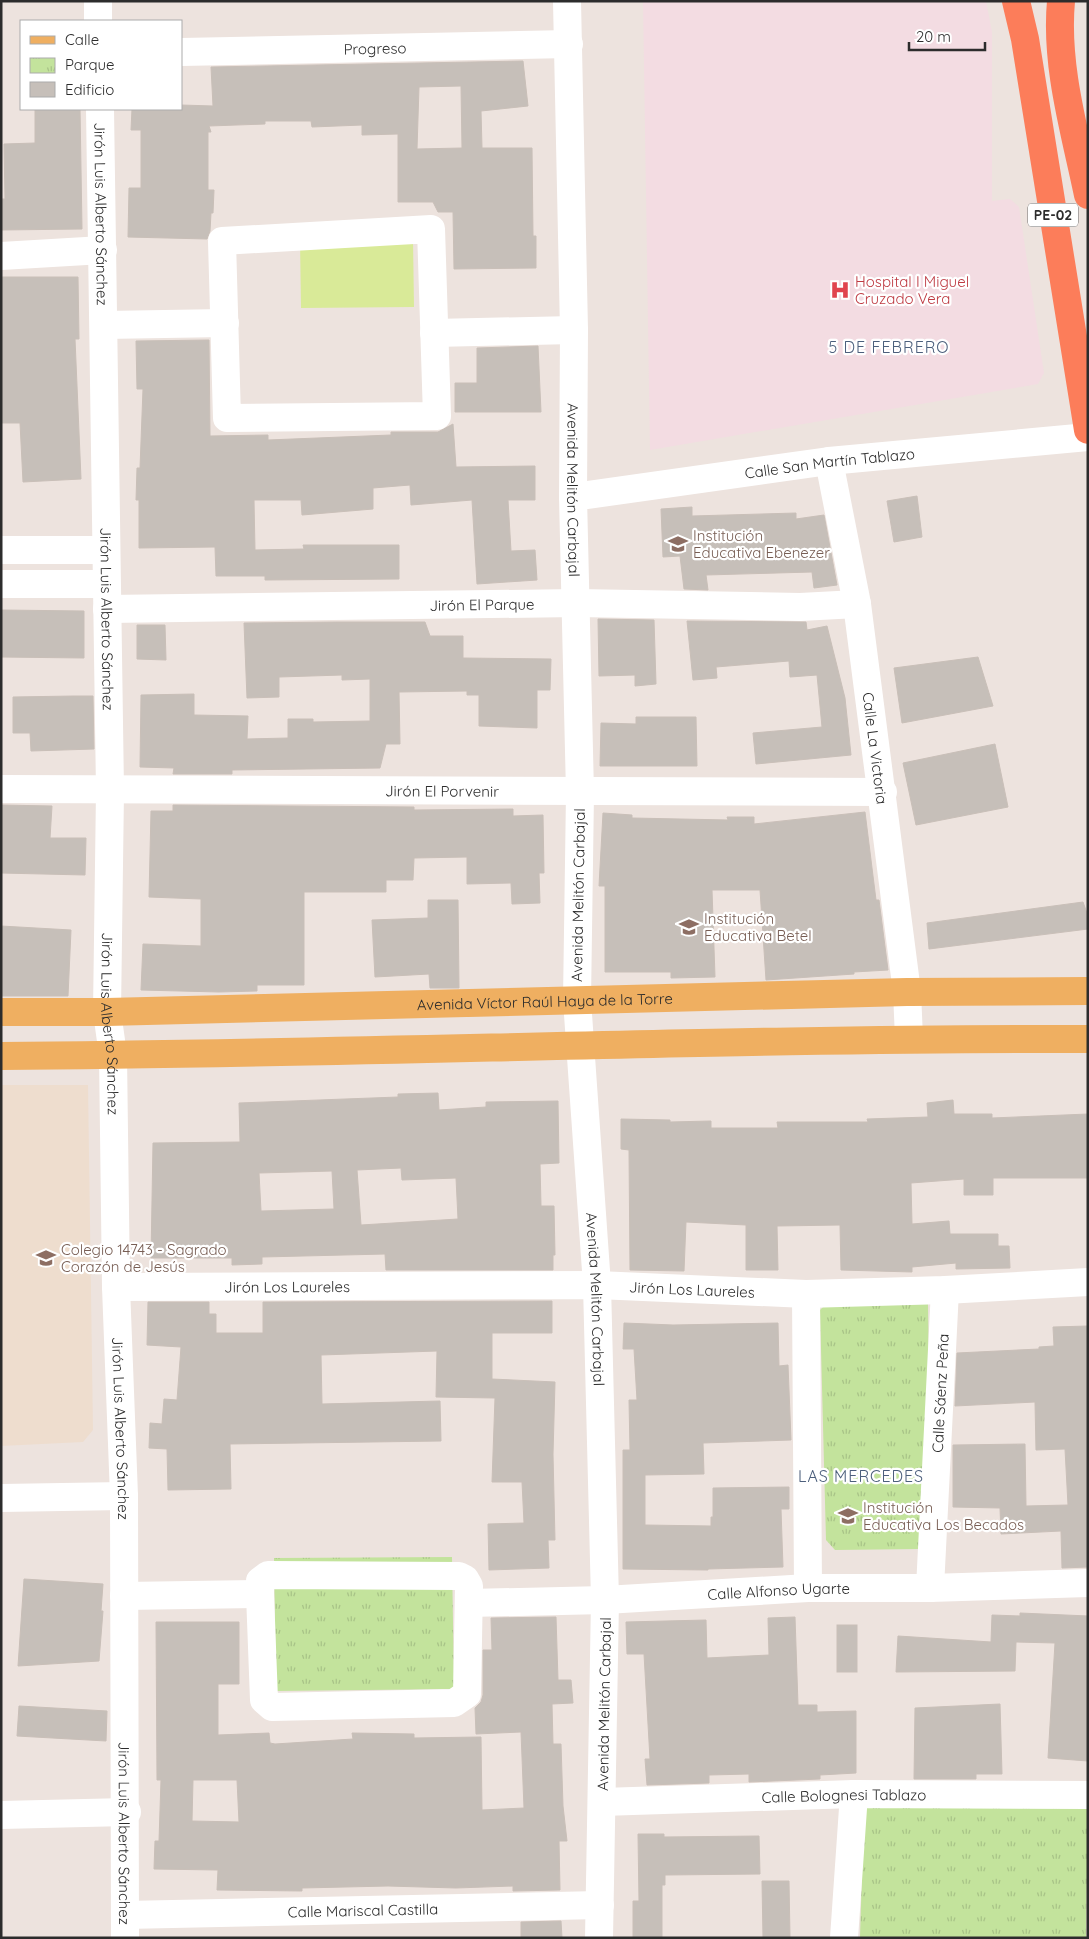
<svg xmlns="http://www.w3.org/2000/svg" width="1089" height="1939" font-family="Quicksand,sans-serif">
<style>
.education{fill:#eeddce}
.medical{fill:#f3dce2}
.park{fill:url(#park-tufts)}
.pitch{fill:#d9ea98}
.building{fill:#c6bfb9;stroke:#c9bfb8;fill-rule:evenodd}
.lines{fill:none;stroke-linecap:round;stroke-linejoin:round}
.minor{stroke:#fff;stroke-width:28}
.major{stroke:#efaf61;stroke-width:28}
.highway{stroke:#fc7d5a;stroke-width:28}
.labels{text-anchor:middle;dominant-baseline:central;stroke-width:4.5;stroke-linejoin:round;paint-order:stroke}
.shield{fill:#fff;stroke:#6b6b6b;stroke-width:1}
.shield-label{font-size:14px;font-weight:bold;fill:#2c2c2c}
.street-label{font-size:15px;fill:#2c2c2c;stroke:#fff}
.health-label{font-size:15px;fill:#be3a42;stroke:#fff;text-anchor:start}
.education-label{font-size:15px;fill:#785e54;stroke:#fff;text-anchor:start}
.neighbourhood-label{font-size:16px;letter-spacing:1px;fill:#4c5f7c;stroke:#fff}
</style>
<defs>
<pattern id="park-tufts" width="24" height="20" patternUnits="userSpaceOnUse" patternTransform="scale(1.25)"><rect width="24" height="20" fill="#c3e39c"/><path d="M3 7l-1-3M5 7V3M7 7l1-3M15 17l-1-3M17 17v-4M19 17l1-3" fill="none" stroke="#a8c387"/></pattern>
</defs>
<rect width="100%" height="100%" fill="#ede3de"/>
<path class="education" d="M1 1085H88L93 1430 83 1442 1 1446Z"/>
<path class="medical" d="M643 1H986L992 32V201L1010 199 1019 207 1044 373 1038 384 650 450Z"/>
<g class="park">
<path d="M830 1300 928 1304 931 1535 921 1549 835 1550 826 1540 820 1310Z"/>
<path d="M452 1557 454 1689 276 1691 274 1558Z"/>
<path d="M1088 1802 1086 1938H860L864 1806Z"/>
</g>
<path class="pitch" d="M413 239 414 307 301 308 300 240Z"/>
<g class="building">
<path d="M523 61 528 106 481 111 482 148H532L533 236H536V268L454 269 453 212H438L433 202H398V134L362 135V125L312 127 311 121H265V124L209 126 211 132H208V190H214L213 213H211L210 231 207 239 128 237 129 188H141V130H131L132 109H181V105L213 106 211 67ZM461 86 462 148 417 149 419 87Z"/>
<path d="M35 109H80L82 229 1 230V199H5L4 144 35 143Z"/>
<path d="M1 277H78L79 339H75L81 479 23 482 20 423H1Z"/>
<path d="M209 340 210 436 268 435V440L391 435V432H438L453 424 456 467 535 466V500H508L511 551 535 550 537 580 477 584 472 500 411 505 410 485 373 488V509L302 515 301 500H254L255 550 304 549 303 545H399V579L265 580V576H216L215 547 139 548V500H136L137 468H140L143 389H137L136 341Z"/>
<path d="M538 346 541 412H455V383H477V348Z"/>
<path d="M917 496 922 537 894 542 887 501Z"/>
<path d="M692 507V516L796 513V519L824 515 837 585 814 588 812 572 706 575 708 590 684 589 680 556 663 557 661 509Z"/>
<path d="M1 610 84 611V658L1 657Z"/>
<path d="M598 619 654 620 656 684 635 686V675L599 676Z"/>
<path d="M687 621 806 622 807 630 827 626 845 698 851 755 756 764 753 733 822 727 817 675 790 677 789 661 716 667 717 678 693 680Z"/>
<path d="M337 622H425L430 636H463V658L551 659 550 690H537V728L479 726V695H467V691L399 692 400 744H386L380 768 232 770V774H173L174 768 140 767 141 695 194 694V715L248 716 247 739 288 738V719H313V722L370 721V679L342 680V675L279 677V697L247 698 244 623Z"/>
<path d="M137 625H165L166 660 137 659Z"/>
<path d="M978 657 993 706 902 723 894 668Z"/>
<path d="M74 696H93L94 749 31 751 30 733H13V697Z"/>
<path d="M636 717H696L697 766H600L601 723 636 724Z"/>
<path d="M995 744 1008 807 916 825 903 763Z"/>
<path d="M1 805 52 806 50 838H86L85 875 1 873Z"/>
<path d="M173 805 414 807V810L513 809V816L543 815 544 873H539L540 903 512 904 511 883 467 884V857L414 858 413 880H386V892H304V985H257V991L219 992 141 990 143 944 201 946V899L149 897 151 811H173Z"/>
<path d="M865 812 876 900H879L888 970 854 972V974L766 980 760 890H712L715 977 671 978V972H605V886H599L603 813 632 815V818L728 820 727 817H754V824Z"/>
<path d="M428 900H458L459 988H430L429 974 375 977 372 920 428 918Z"/>
<path d="M1083 902 1088 916V929L929 949 927 923Z"/>
<path d="M1 926 71 930 68 996H1Z"/>
<path d="M438 1093 439 1110 486 1107V1102L558 1101 559 1163 540 1164 541 1206H554L555 1255H553V1270H386L385 1254 262 1257V1264L232 1265V1258H151L153 1143 240 1142 239 1103 398 1097V1094ZM401 1168 402 1180 456 1178 458 1219 361 1225 357 1170ZM332 1171 334 1209 261 1211 259 1173Z"/>
<path d="M953 1100 954 1114H992V1118L1088 1114V1178H993V1195H964V1179L911 1183 912 1224 949 1221 950 1234H998V1246H1009L1010 1268 956 1269V1263L912 1267V1272L841 1270 840 1225 777 1226 778 1270H746V1225L686 1222 684 1271 630 1270 629 1150 621 1149V1119L670 1120V1122L711 1121V1128H778L777 1122H868L867 1119 928 1117 927 1103Z"/>
<path d="M552 1301V1333H492V1379L555 1382 553 1454 555 1540H548L549 1568 489 1570 488 1524 524 1523 522 1482H492L495 1398 436 1397 437 1351 321 1355 322 1404 440 1401 441 1441 230 1444 231 1489 168 1490 167 1449 149 1448 150 1423 162 1424 164 1399 177 1400 181 1347 147 1345 148 1302H209V1314H216V1333H263V1302Z"/>
<path d="M624 1323 673 1325 778 1323 779 1366 788 1365 791 1440 703 1443 704 1474 645 1475V1525L711 1526V1517H713V1488L789 1487V1509H781L783 1567 708 1569V1570L623 1569V1450H630L629 1400H637L634 1349H623Z"/>
<path d="M1088 1326V1567L1062 1568 1061 1531 1001 1534 1000 1508 953 1507V1445L1025 1444 1026 1506 1068 1505 1065 1449 1036 1450 1035 1402 955 1406 957 1353 1039 1349V1347L1054 1346 1053 1327Z"/>
<path d="M24 1579 103 1584 101 1611H103L99 1661 18 1666Z"/>
<path d="M1020 1613 1088 1616V1761L1048 1758 1055 1643 1016 1642 1015 1671 896 1672 898 1636 991 1642 992 1615 1020 1616Z"/>
<path d="M556 1617 558 1680H571L573 1703 552 1704 553 1744H561L563 1806 567 1841H559L560 1890 513 1891V1886L456 1888 388 1886 302 1888V1891L217 1890 218 1870 154 1869 155 1841H159L161 1780H157L156 1622H239V1684H218V1735L269 1733 270 1743 275 1744 353 1739 352 1733 414 1734V1738L481 1737 482 1810 524 1808 521 1732 476 1734 475 1708 481 1702 483 1695V1650H492L491 1618ZM193 1780H237L239 1822 192 1821Z"/>
<path d="M795 1617 798 1705H817V1712L856 1711V1773L820 1775V1779L749 1782V1774L709 1775V1783L647 1785 645 1759H650L644 1654H627L626 1622 706 1620 707 1658 769 1655 768 1618Z"/>
<rect x="837" y="1625" width="20" height="47"/>
<path d="M1000 1704 1002 1774H976V1779H914L915 1708Z"/>
<path d="M19 1706 107 1711 106 1741 17 1736Z"/>
<path d="M638 1834H664V1837L759 1836 760 1874 665 1875V1885H662V1938H633V1901H639Z"/>
<path d="M762 1881H789L790 1938H763Z"/>
<path d="M561 1921 562 1938H521V1922Z"/>
</g>
<g class="lines">
<g class="minor">
<path d="M98 1V21"/>
<path id="s1" d="M567 1 574 330 573 497 580 793 577 1000 597 1285 605 1600 599 1938"/>
<path id="s2" d="M181 52 569 44"/>
<path id="s3" d="M100 109 110 791 107 1012 113 1055 116 1287 124 1496 125 1938"/>
<path d="M431 229 437 416 227 418 222 241Z"/>
<path d="M1 256 103 250"/>
<path d="M104 325 225 323"/>
<path d="M434 333 574 330"/>
<path id="s4" d="M829 461 857 604 907 992 909 1038"/>
<path id="s5" d="M573 497 829 461 1088 437"/>
<path d="M1 550H106"/>
<path d="M1 584H106"/>
<path id="s6" d="M107 609 577 603 800 607 857 604"/>
<path id="s7" d="M1 789 883 792"/>
<path id="s8" d="M116 1287 597 1285 806 1294 945 1290 1088 1282"/>
<path d="M806 1294 808 1588"/>
<path d="M1 1498 124 1496"/>
<path d="M268 1575 459 1576 465 1579 469 1586 467 1694 454 1703 272 1707 264 1700 260 1594V1581Z"/>
<path id="s9" d="M930 1588 945 1290"/>
<path d="M124 1596 260 1594"/>
<path id="s10" d="M469 1603 605 1600 808 1588H930L1088 1583"/>
<path id="s11" d="M602 1802 854 1794 1088 1795"/>
<path d="M1 1815 127 1812"/>
<path id="s12" d="M125 1915 600 1905"/>
<path d="M844 1938 854 1794"/>
</g>
<g class="major">
<path id="s13" d="M1 1012H107L907 992 1088 991"/>
<path d="M1 1056C363 1054 726 1038 1088 1039"/>
</g>
<g class="highway">
<path d="M1016 1 1025 39 1088 430"/>
<path d="M1061 1C1055 66 1075 132 1088 195"/>
</g>
</g>
<defs>
<symbol id="hospital-bare" viewBox="-9 -9 18 18"><path d="M-5-5h3v3.5h4V-5h3V5h-3V1.5h-4V5h-3Z" fill="#e0444e" stroke="#fff" stroke-width="2.5" paint-order="stroke"/></symbol>
<symbol id="school-bare" viewBox="-9 -9 18 18"><path d="M0-5L7-2L0 1L-7-2ZM-4 1L0 2.5L4 1V4Q0 6-4 4Z" fill="#8d6e63" stroke="#fff" stroke-width="2.5" paint-order="stroke"/></symbol>
</defs>
<g fill-rule="evenodd">
<use href="#hospital-bare" x="826" y="276" width="28" height="28"/>
<use href="#school-bare" x="664" y="530" width="28" height="28"/>
<use href="#school-bare" x="675" y="913" width="28" height="28"/>
<use href="#school-bare" x="32" y="1244" width="28" height="28"/>
<use href="#school-bare" x="834" y="1502" width="28" height="28"/>
</g>
<g class="labels">
<rect class="shield" x="1028" y="203.5" width="50" height="23" rx="4"/>
<g class="shield-label">
<text x="1053" y="215">PE-02</text>
</g>
<g class="street-label">
<text stroke="none"><textPath href="#s2" startOffset="194">Progreso</textPath></text>
<text stroke="none"><textPath href="#s3" startOffset="105">Jirón Luis Alberto Sánchez</textPath></text>
<text stroke="none"><textPath href="#s5" startOffset="259">Calle San Martín Tablazo</textPath></text>
<text stroke="none"><textPath href="#s1" startOffset="489">Avenida Melitón Carbajal</textPath></text>
<text stroke="none"><textPath href="#s6" startOffset="375">Jirón El Parque</textPath></text>
<text stroke="none"><textPath href="#s3" startOffset="510">Jirón Luis Alberto Sánchez</textPath></text>
<text stroke="none"><textPath href="#s4" startOffset="291">Calle La Victoria</textPath></text>
<text stroke="none"><textPath href="#s7" startOffset="441">Jirón El Porvenir</textPath></text>
<text transform="translate(578 895) rotate(-89)">Avenida Melitón Carbajal</text>
<text stroke="none"><textPath href="#s13" startOffset="544">Avenida Víctor Raúl Haya de la Torre</textPath></text>
<text stroke="none"><textPath href="#s3" startOffset="915">Jirón Luis Alberto Sánchez</textPath></text>
<text stroke="none"><textPath href="#s8" startOffset="171">Jirón Los Laureles</textPath></text>
<text stroke="none"><textPath href="#s8" startOffset="576">Jirón Los Laureles</textPath></text>
<text stroke="none"><textPath href="#s1" startOffset="1299">Avenida Melitón Carbajal</textPath></text>
<text stroke="none"><textPath href="#s9" startOffset="195">Calle Sáenz Peña</textPath></text>
<text stroke="none"><textPath href="#s3" startOffset="1320">Jirón Luis Alberto Sánchez</textPath></text>
<text stroke="none"><textPath href="#s10" startOffset="310">Calle Alfonso Ugarte</textPath></text>
<text transform="translate(604 1704) rotate(-89)">Avenida Melitón Carbajal</text>
<text stroke="none"><textPath href="#s11" startOffset="242">Calle Bolognesi Tablazo</textPath></text>
<text stroke="none"><textPath href="#s3" startOffset="1725">Jirón Luis Alberto Sánchez</textPath></text>
<text stroke="none"><textPath href="#s12" startOffset="238">Calle Mariscal Castilla</textPath></text>
</g>
<g class="health-label">
<text x="855" y="281">Hospital I Miguel<tspan x="855" dy="17">Cruzado Vera</tspan></text>
</g>
<g class="education-label">
<text x="693" y="535">Institución<tspan x="693" dy="17">Educativa Ebenezer</tspan></text>
<text x="704" y="918">Institución<tspan x="704" dy="17">Educativa Betel</tspan></text>
<text x="61" y="1249">Colegio 14743 - Sagrado<tspan x="61" dy="17">Corazón de Jesús</tspan></text>
<text x="863" y="1507">Institución<tspan x="863" dy="17">Educativa Los Becados</tspan></text>
</g>
<g class="neighbourhood-label">
<text x="889" y="347">5 DE FEBRERO</text>
<text x="861" y="1476">LAS MERCEDES</text>
</g>
</g>
<rect width="1089" height="1939" fill="none" stroke="#2c2c2c" stroke-width="5"/>
<rect x="20" y="20" width="162" height="90" fill="#ffffff" stroke="#ababab"/>
<rect x="30" y="36" width="25" height="8" fill="#efaf61" stroke="#ababab"/>
<text x="65" y="45" font-size="15" fill="#2c2c2c">Calle</text>
<rect x="30" y="58" width="25" height="15" fill="url(#park-tufts)" stroke="#ababab"/>
<text x="65" y="70" font-size="15" fill="#2c2c2c">Parque</text>
<rect x="30" y="82" width="25" height="15" fill="#c6bfb9" stroke="#ababab"/>
<text x="65" y="95" font-size="15" fill="#2c2c2c">Edificio</text>
<path d="M909 42v8h76v-8" fill="none" stroke="#2c2c2c" stroke-width="2.5"/>
<text x="916" y="42" font-size="15" fill="#2c2c2c" stroke="#ffffff" stroke-width="4" paint-order="stroke">20 m</text>
</svg>
